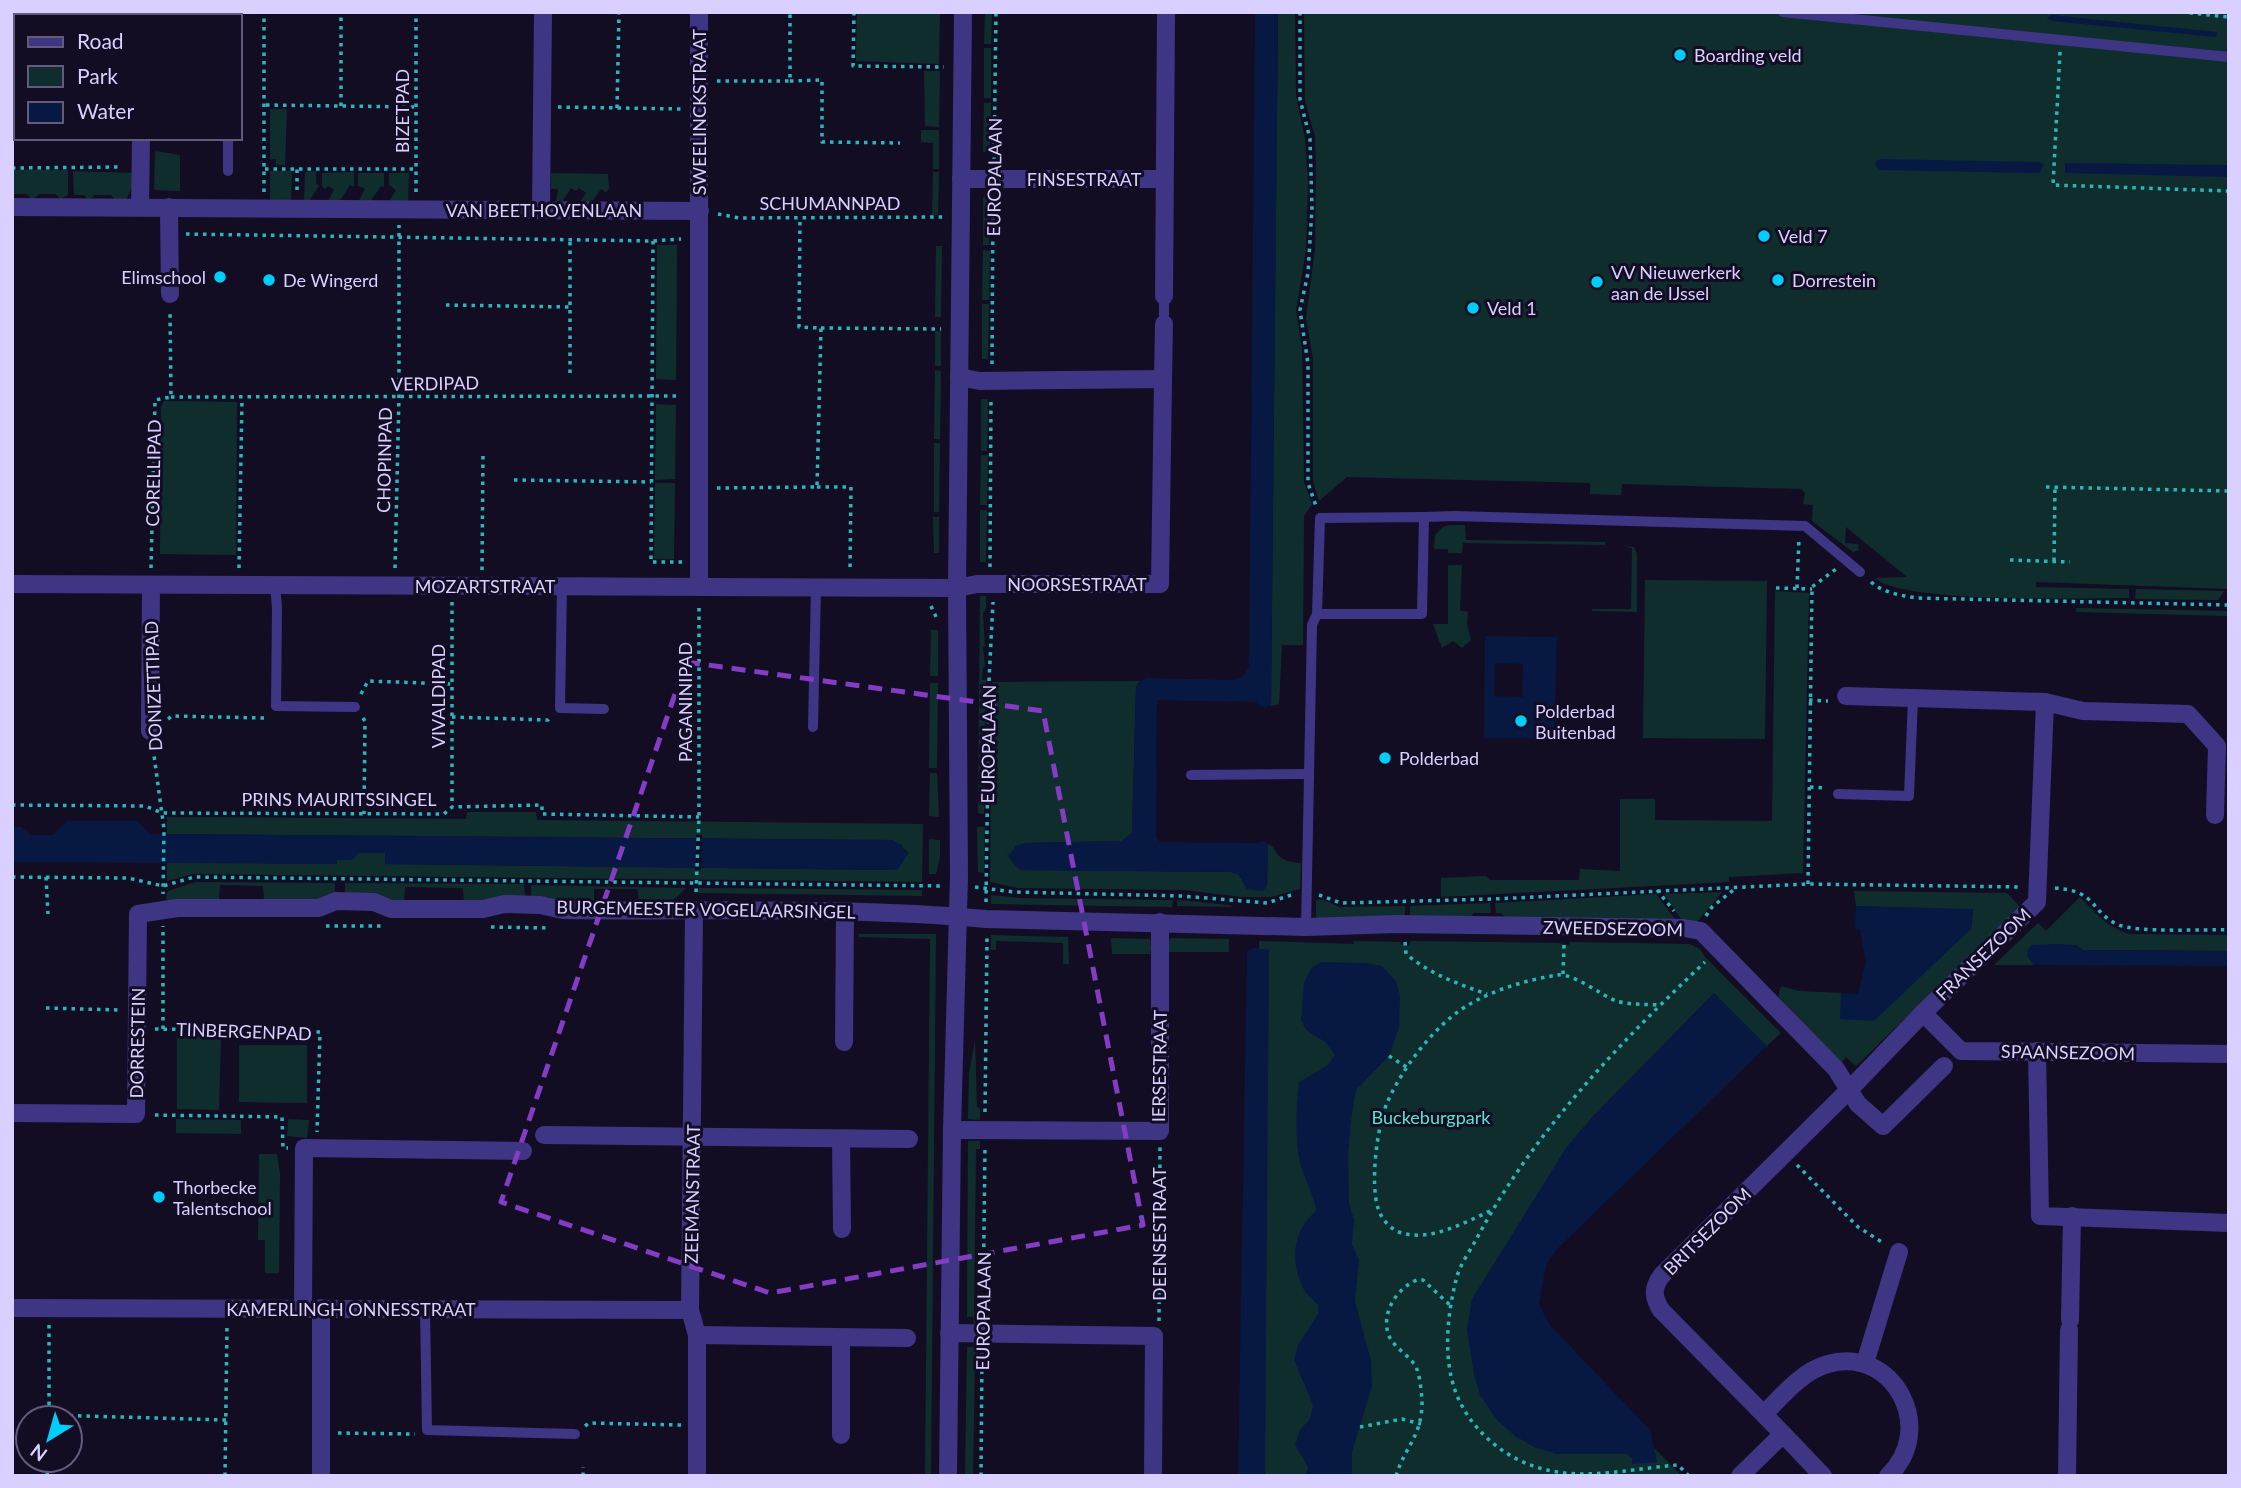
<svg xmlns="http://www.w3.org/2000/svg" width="2241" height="1488" font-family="Lato,sans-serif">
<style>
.green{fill:#102d2e}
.water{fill:#071843;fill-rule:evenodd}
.pier{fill:#130d24}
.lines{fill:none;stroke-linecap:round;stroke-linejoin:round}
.path{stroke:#28b8bb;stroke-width:3.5;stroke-dasharray:3.5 5;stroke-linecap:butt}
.service{stroke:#3f3585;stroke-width:10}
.minor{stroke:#3f3585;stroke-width:18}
.tertiary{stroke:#3f3585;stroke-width:18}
.marked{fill:none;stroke:#843cc5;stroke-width:5;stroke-dasharray:14 9;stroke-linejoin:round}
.poi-dot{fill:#00cdfb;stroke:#130d24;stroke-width:2.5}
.labels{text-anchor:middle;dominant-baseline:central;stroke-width:6;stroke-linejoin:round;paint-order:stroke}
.poi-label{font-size:18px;fill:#d9d0ff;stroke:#130d24;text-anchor:start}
.street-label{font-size:18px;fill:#d9d0ff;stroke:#130d24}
.park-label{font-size:18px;fill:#55e6cd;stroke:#130d24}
</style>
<rect width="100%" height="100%" fill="#130d24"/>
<g class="green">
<path d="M857 12H940L939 64 856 61Z"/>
<path d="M985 12H992L991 44H984Z"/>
<path d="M1278 12H1295L1296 96 1305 139 1308 182 1306 250 1296 310 1302 349 1304 482 1312 504 1304 516 1303 645H1282L1279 704 1271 706Z"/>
<path d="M1304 12H2229V589L2036 582V587L2129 589V598C2081 598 1905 604 1875 578L1907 577 1846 527 1845 543 1858 544 1859 550 1853 552 1812 521 1813 505 1803 504 1805 493 1801 489 1622 484 1621 495 1590 494V483L1347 477 1319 501 1313 482V359L1306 318 1315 249 1316 174 1315 137 1305 101Z"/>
<rect x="984" y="48" width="7" height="50"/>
<path d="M924 71H940L939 127 925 126Z"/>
<path d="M984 103H991L990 152H983Z"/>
<path d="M270 109H287L285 165H276V159H270Z"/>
<path d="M921 130H939V169H933V143L921 142Z"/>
<path d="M155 151 180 155V191L154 190Z"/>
<path d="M12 170H68V195L60 199 56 194H39L32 200 27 194H12Z"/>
<path d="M73 171 132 173V188L126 200H115L111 195H95L89 200 84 195H74Z"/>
<path d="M270 171H292L291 202H270Z"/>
<path d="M316 171V183L319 186 309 201 304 202 305 172Z"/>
<path d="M354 172V187L350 185 339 202 327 203 334 190 328 186 325 189 322 186V173Z"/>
<path d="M933 172H939L938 215H932Z"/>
<path d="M358 173H384V187L381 186 370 202H358L365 189 358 186Z"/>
<path d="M389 173H409L408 203H388L396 190 389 185Z"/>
<path d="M551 173 608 174 609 189 606 192 601 189 590 204H579L586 193 579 188 576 191 571 188 561 203 556 204 558 189H551Z"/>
<path d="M983 197H990L989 245H983Z"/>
<path d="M657 245H677L676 380 656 379Z"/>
<path d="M936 246H942L941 317H935Z"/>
<path d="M983 250 990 251 989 300H982Z"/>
<path d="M982 304H989L988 359H982Z"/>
<rect x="935" y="331" width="6" height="35"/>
<path d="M935 370 941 371 940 439H934Z"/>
<path d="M981 399H988L987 451H981Z"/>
<path d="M164 401 237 402 236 555 160 554 161 407Z"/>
<path d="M656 404 676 405 675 479 655 480Z"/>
<path d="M934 443H940L939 512H934Z"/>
<path d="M981 455H988L987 505H980Z"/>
<path d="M655 483H675L674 559H654Z"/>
<path d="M980 510H987L986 562H980Z"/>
<path d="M933 517H939V553H934Z"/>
<path d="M1450 525H1465L1466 540 1605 542V545L1463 543 1462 553H1448V549H1434L1435 535 1443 527Z"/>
<path d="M1623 546 1634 547 1637 554V612L1592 611V609H1631L1632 548Z"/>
<path d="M1448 565H1462L1460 610 1468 612 1467 624 1471 640 1462 648 1453 641 1442 648 1433 624H1448Z"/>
<path d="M1645 580 1767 581 1765 739 1643 738Z"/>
<path d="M2136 589 2224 591 2218 600 2135 599Z"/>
<path d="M1775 591 1809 593 1803 873 1729 877V882L1441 897V878L1486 876 1490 880H1579L1580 869 1620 871V799H1655V820L1772 821Z"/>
<path d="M980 596H986V609L983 613 985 647H983L985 667 983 668 982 680H986L984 814 978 813Z"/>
<path d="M2076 608 2229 611V616L2076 612Z"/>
<path d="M931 630H938V676H930Z"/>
<path d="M1140 681 1136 687 1132 833 1122 841 1024 843 1010 858 1015 866 1022 870 1231 872 1239 875 1247 889 1267 886 1268 844C1275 847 1274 850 1279 856 1285 861 1294 863 1301 863L1300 889 1271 897H1242L1184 890 1017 888 990 882 992 682Z"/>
<path d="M930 683H938L937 768H929Z"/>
<path d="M930 773H937L939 817 929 816Z"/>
<path d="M467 812H536L537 820 923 824 922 882 193 874 167 881V862L336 864 337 860 359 853H385V864L888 870 898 869 908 852 892 840 167 834V817L466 819Z"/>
<path d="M977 827H985L984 873 978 872Z"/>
<path d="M929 839 940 840V857L936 874H929Z"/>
<path d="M195 882 335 883V894L316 901H264L263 886 220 885 219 899 217 900H167L166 897 168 891Z"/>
<path d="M345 883 524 884 525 897 464 902 463 888 405 887 404 902H392L345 894Z"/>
<path d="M531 885 686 888 670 903 639 904 638 889H594V903H564L548 897H531Z"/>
<path d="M699 888 922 890V896L698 893Z"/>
<path d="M1854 891 2007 893 2020 907 1856 1066 1846 1057 1841 1063 1778 996 1781 986 1799 991 1841 993V1019L1971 929 1973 910 1856 906Z"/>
<path d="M1722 892 1697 922H1683L1664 894Z"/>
<path d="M1656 894 1677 922 1508 920 1501 913H1496L1495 903Z"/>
<path d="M991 895 1020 898 1173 900 1172 907 991 904Z"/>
<path d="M2080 897C2096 913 2108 929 2131 934L2229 935V951L2083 950 2076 945H2032L2028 949 2027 955 2034 965H1994L2038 923 2046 931Z"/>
<path d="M1177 900 1229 905 1233 907 1177 906Z"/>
<path d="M1316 900H1324L1339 907 1405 906V919L1318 921 1316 916Z"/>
<path d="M1490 903 1491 913H1474L1468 919H1410V906Z"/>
<path d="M859 934H936L931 1476H925L930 939 859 937Z"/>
<path d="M991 935 1068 937 1069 964H1063V943L996 941V950H991Z"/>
<path d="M1111 938 1150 939 1151 949 1150 954H1112Z"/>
<path d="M1170 938 1229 939V952H1167Z"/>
<path d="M1259 941 1354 944V941L1401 942V945H1409L1411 941 1558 943 1569 945 1570 942 1690 944 1700 949 1705 957 1781 1033 1540 1252 1526 1308 1642 1436 1682 1476H1258Z"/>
<path d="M177 1035 221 1036 219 1110 177 1109Z"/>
<path d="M975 1040 977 1107 980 1108V1120L968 1119 969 1073Z"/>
<path d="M239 1045H307V1103L239 1102Z"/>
<path d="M176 1119 241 1120V1134L176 1133Z"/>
<path d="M288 1119 309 1120 307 1138 287 1136Z"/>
<path d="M968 1141H980V1149H976L974 1312H978V1325H974L973 1317H967Z"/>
<path d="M259 1154H277L280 1174 279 1273H265V1240H258Z"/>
<path d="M967 1347H978V1357L975 1358 973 1476H965Z"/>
</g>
<g class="water">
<path d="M1255 12H1278L1271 706 1262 707 1255 702 1157 700 1156 837 1160 842 1256 843 1264 841 1268 844 1267 886 1263 891 1247 889 1239 875 1231 872 1022 870 1015 866 1007 854H1010L1016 846 1024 843 1122 841 1132 833 1136 687 1140 681 1148 678 1233 680 1243 676 1249 666Z"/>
<path d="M2052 15 2217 32 2216 37 2051 21 2047 18Z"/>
<path d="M1881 159 2040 162 2044 165 2040 173 1880 170 1876 166V161Z"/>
<path d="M2065 163 2229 165V177L2065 173Z"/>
<path d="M1485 636 1557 637 1554 739 1484 738ZM1495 663 1523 664 1522 697 1494 696Z"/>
<path d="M67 821H137L150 834 892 840 902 845 905 852H909L898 869 888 870 385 864V853H359L352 860H337V864L12 862V827H21L31 835H53Z"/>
<path d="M1856 906 1973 909 1971 929 1874 1021 1840 1019 1841 993 1858 994 1866 962 1860 930 1855 928Z"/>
<path d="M2057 944 2076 945 2083 950 2229 951V966L2034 965 2027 955 2028 949 2032 945Z"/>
<path d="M1253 948 1269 950 1265 1476H1238L1247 951Z"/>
<path d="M1321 962 1366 963 1382 966 1396 981 1400 996 1399 1028 1389 1056 1356 1090 1351 1121 1348 1155 1349 1203 1354 1220 1352 1244 1359 1260 1355 1301 1371 1361 1372 1386 1352 1452V1476H1305L1308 1468 1295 1444 1300 1430 1310 1419 1313 1405 1294 1360 1298 1345 1318 1314V1305C1313 1300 1306 1294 1303 1288 1290 1260 1292 1232 1316 1211 1317 1203 1302 1173 1299 1159 1295 1135 1296 1107 1299 1082L1328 1065 1335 1055 1325 1042 1306 1030 1301 1020 1304 982 1312 967Z"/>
<path d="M1714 993 1767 1046 1557 1249 1546 1265 1539 1305 1550 1325 1650 1430 1657 1462 1632 1464V1458L1627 1454H1557L1536 1448 1515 1436 1497 1420 1480 1395 1474 1375 1467 1330 1472 1299 1566 1148 1592 1117Z"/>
</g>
<path class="pier" d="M696 835H702L701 870H695Z"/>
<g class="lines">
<g class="path">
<path d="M854 12 853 66 944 67"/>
<path d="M1300 12V99L1310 139 1312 208 1308 273 1300 310 1308 364V483L1316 506"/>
<path d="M2181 12 2229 17"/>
<path d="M63 16 64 12"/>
<path d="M2060 52 2053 185 2229 191"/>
<path d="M12 80 16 81"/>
<path d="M717 81H790V12"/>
<path d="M790 81 822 80V142L900 143"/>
<path d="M266 105 415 107"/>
<path d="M341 106V12"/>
<path d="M558 107 683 109"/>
<path d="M617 108 619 12"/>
<path d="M994 161 996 12"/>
<path d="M12 168 122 167"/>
<path d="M265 169H415"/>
<path d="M297 190V168"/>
<path d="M264 192V12"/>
<path d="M416 192V12"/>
<path d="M718 214 739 218 944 217"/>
<path d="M186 234 653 241 681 239"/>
<path d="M653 241 651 562H682"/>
<path d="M446 305 570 307"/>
<path d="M821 328 941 329"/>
<path d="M992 364 993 196"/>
<path d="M570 373V239"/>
<path d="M171 397 680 396"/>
<path d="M514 480 651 482"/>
<path d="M817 487H851L850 569"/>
<path d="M2046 487 2229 491"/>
<path d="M717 488 817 487 821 328 799 327 800 217"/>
<path d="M2010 560 2070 562"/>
<path d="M2054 561 2055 488"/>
<path d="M990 567 991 399"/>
<path d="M151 568 155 400 171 397 170 310"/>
<path d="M239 568 242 399"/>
<path d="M395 568 399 396V225"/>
<path d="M482 570 483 454"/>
<path d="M1871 582C1884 593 1900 595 1916 598L2229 605"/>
<path d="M1776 588 1812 589"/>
<path d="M1797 588 1799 538"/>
<path d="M452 602V807"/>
<path d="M931 606 938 621"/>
<path d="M361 694 368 681 452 684"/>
<path d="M1809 700 1828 701"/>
<path d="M452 717 548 720 550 717"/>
<path d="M363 718 365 721 364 814"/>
<path d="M168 719 172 716 264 718 267 715"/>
<path d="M153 748 164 829 163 894"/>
<path d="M1810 787 1825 788"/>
<path d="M12 805 145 806 162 813 444 814 452 807 542 805V814L699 817"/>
<path d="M12 877 128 878 163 886 194 877 943 886"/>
<path d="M46 877 48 914"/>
<path d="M1808 884 1812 587 1836 569"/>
<path d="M975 887 1014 892 1182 896 1267 903 1294 894"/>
<path d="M2055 888C2099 891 2090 913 2119 925 2139 933 2204 929 2229 930"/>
<path d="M1657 890 1674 911"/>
<path d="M696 892 699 817V603"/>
<path d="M1319 895 1341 903 1493 899 1808 884 2020 887"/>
<path d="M986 902 989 681 993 602"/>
<path d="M1706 916 1712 907 1736 888"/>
<path d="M326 926H382"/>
<path d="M491 927 550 928"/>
<path d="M1405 942 1406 954C1430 974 1458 984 1487 994"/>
<path d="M1563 974 1564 945"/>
<path d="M46 1008 121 1010"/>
<path d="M155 1029 320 1032 317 1132"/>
<path d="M163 1029V926"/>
<path d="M1389 1056 1408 1068"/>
<path d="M985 1112 987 938"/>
<path d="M155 1115 282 1117 283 1148H288"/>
<path d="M1797 1165 1858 1227 1885 1244"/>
<path d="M1490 1211C1464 1223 1428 1243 1399 1232 1389 1228 1381 1218 1378 1208 1370 1184 1377 1126 1387 1103 1401 1071 1427 1036 1455 1014 1482 993 1524 980 1558 975 1573 973 1601 995 1616 1001 1630 1005 1644 1004 1659 1005"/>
<path d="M983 1315 985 1148"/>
<path d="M1159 1321 1160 1147"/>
<path d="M49 1325V1415L226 1420"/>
<path d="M585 1426 589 1423 681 1425"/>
<path d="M1360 1427 1402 1419 1421 1424"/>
<path d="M338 1433 415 1434"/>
<path d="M47 1476 48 1460"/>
<path d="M225 1476 227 1324"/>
<path d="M583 1476V1467"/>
<path d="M981 1476 982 1351"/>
<path d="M1396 1476C1405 1446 1423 1436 1422 1399 1421 1389 1420 1376 1416 1367 1410 1356 1396 1349 1390 1338 1379 1316 1396 1288 1417 1280H1423L1452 1307"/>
<path d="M1689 1476 1678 1465C1636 1468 1588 1480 1547 1470 1511 1462 1478 1437 1461 1404 1442 1368 1446 1320 1456 1280 1459 1266 1470 1251 1477 1238 1533 1133 1619 1043 1705 962"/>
</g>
<g class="service">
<path d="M1783 12 2229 57"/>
<path d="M230 16V12"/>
<path d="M228 171V138"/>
<path d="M1164 296V315"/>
<path d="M1424 517 1454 516 1805 526 1860 572"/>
<path d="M275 585 277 608 276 706 355 707"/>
<path d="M562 586 560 708 604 709"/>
<path d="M813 727 816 587"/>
<path d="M1191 775 1308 774"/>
<path d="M1838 794 1909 796 1913 698"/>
<path d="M1306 927 1312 625 1317 614H1422L1424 517 1320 518 1317 614"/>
<path d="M425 1309 427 1430 575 1434"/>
</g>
<g class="minor">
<path d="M699 12V587"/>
<path d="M142 16V12"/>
<path d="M961 179H1164"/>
<path d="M12 207 700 211"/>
<path d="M140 207 141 138"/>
<path d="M169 207 170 294"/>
<path d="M541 210 543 12"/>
<path d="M1164 296 1166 15"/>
<path d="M1163 379 1164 324"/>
<path d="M12 584 957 588 977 584H1160L1163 379 980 381 959 377"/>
<path d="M1846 696 2045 702 2083 711 2188 714 2217 746 2215 815"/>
<path d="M150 731 151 585"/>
<path d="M694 912 690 1310 697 1335V1476"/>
<path d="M1923 1013 1961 1051 2229 1054"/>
<path d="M844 1042 845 912"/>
<path d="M2037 1051 2040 1216 2229 1223"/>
<path d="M12 1113 136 1114 138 914 177 908H319L336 901 374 902 391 909H483L504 904 540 905 563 910C704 912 846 906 986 919L1306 927 1397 924 1684 928 1701 931 1836 1069 1849 1090 1923 1013 2037 902 2045 702"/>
<path d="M952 1130 1160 1131V922"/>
<path d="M544 1135 909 1139"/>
<path d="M841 1139 842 1229"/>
<path d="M303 1307 304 1148 523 1151"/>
<path d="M12 1308 690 1310"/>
<path d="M2070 1320 2072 1216"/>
<path d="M949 1333 1154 1336 1153 1476"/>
<path d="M697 1335 907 1338"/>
<path d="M841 1338V1435"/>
<path d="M1865 1363 1899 1252"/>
<path d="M1764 1414C1783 1395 1802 1371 1828 1364 1893 1345 1938 1429 1888 1476"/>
<path d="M1783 1434 1823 1476"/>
<path d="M321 1476V1308"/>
<path d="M1740 1476 1783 1434 1661 1310C1653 1297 1652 1288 1662 1275L1849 1090 1858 1104 1883 1126 1944 1066"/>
<path d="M2067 1476 2069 1330"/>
</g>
<path class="tertiary" d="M948 1476 952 1130 959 876 957 588 963 12"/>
</g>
<path class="marked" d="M686 662 1043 711 1143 1225 770 1293 501 1202Z"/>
<g class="poi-dot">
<circle cx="1680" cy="55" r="7"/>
<circle cx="1764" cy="236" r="7"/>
<circle cx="220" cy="277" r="7"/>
<circle cx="269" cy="280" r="7"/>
<circle cx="1778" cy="280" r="7"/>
<circle cx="1597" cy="282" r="7"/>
<circle cx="1473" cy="308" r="7"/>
<circle cx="1521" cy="721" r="7"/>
<circle cx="1385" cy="758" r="7"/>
<circle cx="159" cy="1197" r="7"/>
</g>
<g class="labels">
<g class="poi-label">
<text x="1694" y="55">Boarding veld</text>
<text x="1778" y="236">Veld 7</text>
<text x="1611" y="272">VV Nieuwerkerk<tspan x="1611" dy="21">aan de IJssel</tspan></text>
<text x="206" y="277" text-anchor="end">Elimschool</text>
<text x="283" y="280">De Wingerd</text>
<text x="1792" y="280">Dorrestein</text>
<text x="1487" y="308">Veld 1</text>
<text x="1535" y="711">Polderbad<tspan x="1535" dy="21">Buitenbad</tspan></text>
<text x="1399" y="758">Polderbad</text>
<text x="173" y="1187">Thorbecke<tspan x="173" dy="21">Talentschool</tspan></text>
</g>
<g class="street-label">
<text transform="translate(402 111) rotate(-90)">BIZETPAD</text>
<text transform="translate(699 112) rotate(-90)">SWEELINCKSTRAAT</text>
<text transform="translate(994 177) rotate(-89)">EUROPALAAN</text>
<text x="1084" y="179">FINSESTRAAT</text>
<text x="830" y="203">SCHUMANNPAD</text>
<text x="544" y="210">VAN BEETHOVENLAAN</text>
<text transform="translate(435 383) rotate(-1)">VERDIPAD</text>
<text transform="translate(384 460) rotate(-89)">CHOPINPAD</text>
<text transform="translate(153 473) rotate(-89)">CORELLIPAD</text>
<text x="1077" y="584">NOORSESTRAAT</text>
<text x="485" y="586">MOZARTSTRAAT</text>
<text transform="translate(153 686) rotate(-92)">DONIZETTIPAD</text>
<text transform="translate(438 696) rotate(-90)">VIVALDIPAD</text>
<text transform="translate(685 702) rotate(-90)">PAGANINIPAD</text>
<text transform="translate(988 744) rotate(-89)">EUROPALAAN</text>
<text x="339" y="799">PRINS MAURITSSINGEL</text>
<text transform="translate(706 909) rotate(1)">BURGEMEESTER VOGELAARSINGEL</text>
<text transform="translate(1613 928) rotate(1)">ZWEEDSEZOOM</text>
<text transform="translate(1983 954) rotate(-44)">FRANSEZOOM</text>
<text transform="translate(244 1031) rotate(2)">TINBERGENPAD</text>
<text transform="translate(137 1043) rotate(-89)">DORRESTEIN</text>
<text transform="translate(2068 1052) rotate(1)">SPAANSEZOOM</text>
<text transform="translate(1159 1066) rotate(-89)">IERSESTRAAT</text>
<text transform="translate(692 1194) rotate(-89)">ZEEMANSTRAAT</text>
<text transform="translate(1707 1231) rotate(-45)">BRITSEZOOM</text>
<text transform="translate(1159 1234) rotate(-90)">DEENSESTRAAT</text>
<text x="351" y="1309">KAMERLINGH ONNESSTRAAT</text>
<text transform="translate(983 1311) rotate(-89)">EUROPALAAN</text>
</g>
<g class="park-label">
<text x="1431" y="1117">Buckeburgpark</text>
</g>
</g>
<rect width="2241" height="1488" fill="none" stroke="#d9d0ff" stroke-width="28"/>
<rect x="14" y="14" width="228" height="126" fill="#130d24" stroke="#625b7c" stroke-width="2"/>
<rect x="28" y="37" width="35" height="10" fill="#3f3585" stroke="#625b7c" stroke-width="2"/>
<text x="77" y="49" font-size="21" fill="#d9d0ff">Road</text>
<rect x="28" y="66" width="35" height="21" fill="#102d2e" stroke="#625b7c" stroke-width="2"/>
<text x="77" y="84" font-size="21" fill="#d9d0ff">Park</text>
<rect x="28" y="102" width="35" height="21" fill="#071843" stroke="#625b7c" stroke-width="2"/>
<text x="77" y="119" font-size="21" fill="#d9d0ff">Water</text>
<g transform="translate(49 1439) rotate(217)"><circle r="33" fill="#130d24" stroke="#625b7c" stroke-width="2"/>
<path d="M0-5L12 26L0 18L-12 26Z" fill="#00cdfb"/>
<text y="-10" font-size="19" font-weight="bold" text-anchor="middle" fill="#d9d0ff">N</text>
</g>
</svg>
